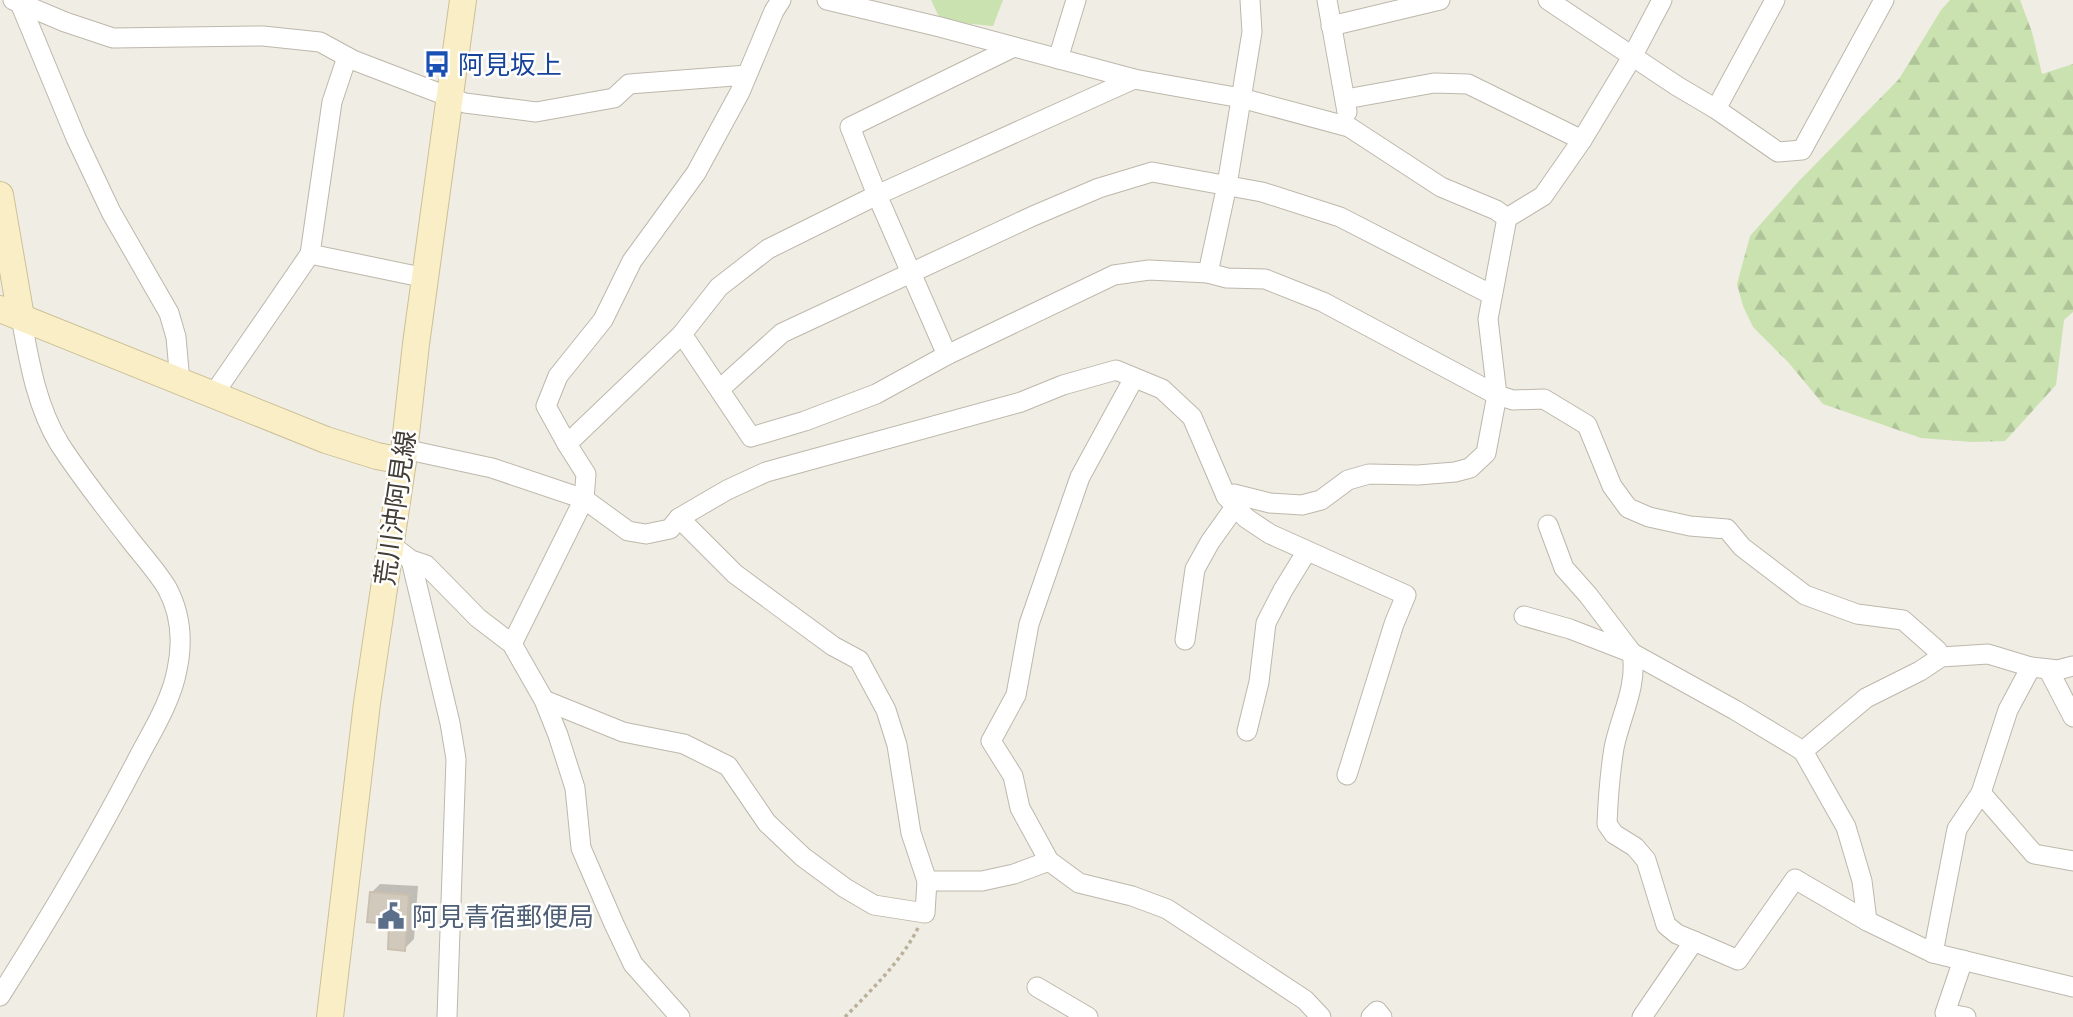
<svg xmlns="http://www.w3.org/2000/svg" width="2073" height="1017" font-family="'Titillium Web','Noto Sans JP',sans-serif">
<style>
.green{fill:#cae2b0}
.forest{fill:url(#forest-firs)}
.shadow{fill:#0003}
.building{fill:#d1c9bb;stroke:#cbc0af;stroke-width:2}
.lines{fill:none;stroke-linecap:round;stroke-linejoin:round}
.street-casing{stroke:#beb7ab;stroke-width:21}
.secondary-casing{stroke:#ccc097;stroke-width:28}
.path{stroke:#bbb09a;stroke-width:3.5;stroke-dasharray:3.5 3.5;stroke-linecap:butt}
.street{stroke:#fff;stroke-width:19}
.secondary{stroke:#f9eec5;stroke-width:26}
.labels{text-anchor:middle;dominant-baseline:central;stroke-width:5;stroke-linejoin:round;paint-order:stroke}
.transit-label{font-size:26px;fill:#164399;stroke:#fff;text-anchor:start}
.street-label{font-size:26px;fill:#423d35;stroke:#fff}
.service-label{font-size:26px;fill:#4e5e75;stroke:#fff;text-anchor:start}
</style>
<defs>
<pattern id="forest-firs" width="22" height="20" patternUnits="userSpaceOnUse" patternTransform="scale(1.75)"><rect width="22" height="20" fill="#cae2b0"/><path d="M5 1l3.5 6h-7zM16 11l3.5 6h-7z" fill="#afc398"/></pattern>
</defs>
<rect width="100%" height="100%" fill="#f0ede4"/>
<path class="green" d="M931 0H1003L993 26 941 21Z"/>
<path class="forest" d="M1950 0H2020L2032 32 2042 74 2073 64V312L2064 320 2056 385 2005 441 1972 442 1921 438 1823 404 1788 362 1753 327 1743 306 1737 284 1750 236 1798 182 1899 79 1941 10Z"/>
<path class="shadow" d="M380 884 418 886 414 939 404 949 391 922 371 893Z"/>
<path class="building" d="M370 892 409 895 405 951 388 949 389 924 367 922Z"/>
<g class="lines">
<defs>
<g id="street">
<path d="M13 0 65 22 113 38 263 36 320 42 353 60 465 103 536 112 614 98 629 84 747 75"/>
<path d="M827 0 940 27 1134 79 1241 98 1349 127 1441 187 1496 210 1507 218"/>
<path d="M1327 0 1347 112"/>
<path d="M1548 0 1677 86 1716 109 1778 152 1802 150 1884 0"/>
<path d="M20 3 76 138 111 212 169 313 176 337 180 382"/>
<path d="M1331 26 1440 0"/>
<path d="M1058 59 1076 0"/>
<path d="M1134 79 877 195 768 249 719 287 682 334 751 437 805 421 876 394 947 355 1114 275 1149 270 1208 273 1227 278 1265 279 1323 302 1497 395 1513 400 1544 399 1587 425 1612 486 1628 508 1649 517 1690 526 1727 529 1742 547 1805 595 1857 614 1903 620 1937 650 1941 657"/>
<path d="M1346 99 1434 83 1468 84 1582 140"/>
<path d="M1716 109 1775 0"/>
<path d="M310 254 426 278"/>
<path d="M1208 273 1227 185 1252 32 1250 0"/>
<path d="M947 355 877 195 850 127 1014 47"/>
<path d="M1134 378 1080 477 1029 624 1016 695 991 741 1013 776 1020 808 1049 861 1079 883 1132 896 1167 909 1305 1000 1321 1017"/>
<path d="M720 389 782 333 1033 216 1099 188 1152 172 1262 192 1340 217 1492 295"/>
<path d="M213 395 310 254 332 102 347 57"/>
<path d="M567 444 682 334"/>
<path d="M404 449 492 468 584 499 628 531 646 534 670 529 679 518 727 490 766 472 1021 402 1063 385 1116 370 1162 389 1192 417 1226 496 1246 518 1270 534 1406 595 1394 624 1347 775"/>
<path d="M1226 496 1234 494 1270 503 1302 505 1321 500 1348 480 1369 474 1418 475 1455 472 1470 468 1486 453 1497 395 1488 319 1507 218 1543 196 1582 140 1632 57 1662 0"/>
<path d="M679 518 735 574 833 646 859 660 886 710 897 745 911 833 927 881"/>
<path d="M1548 525 1564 568 1588 595 1632 653C1638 686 1620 717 1614 748 1610 773 1608 799 1607 824L1614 834 1635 847 1646 860 1666 925 1677 934 1694 941"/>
<path d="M390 544 411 560 426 565 478 618 512 644 544 700 558 735 575 788 581 848 614 924 633 964 680 1017"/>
<path d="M411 560 450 723 456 759 447 1017"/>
<path d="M1524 616 1570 629 1632 653 1735 710 1803 751"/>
<path d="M1185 640 1195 569 1210 542 1235 507"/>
<path d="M512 644 584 499 586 474 567 444 546 406 558 376 603 320 632 261 696 173 740 92 774 11 781 0"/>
<path d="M2048 669 2073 717"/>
<path d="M544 700 623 732 684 744 728 766 767 823 803 857 845 888 874 905 925 913 927 881H982L1014 874 1049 861"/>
<path d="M1247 731 1259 682 1266 623 1283 590 1307 551"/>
<path d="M1981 793 2034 854 2073 861"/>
<path d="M1867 921 1862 881 1846 827 1803 751 1866 698 1920 671 1941 657 1988 654 2031 667 2058 670 2073 666"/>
<path d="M1933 953 2073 987"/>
<path d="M1963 960 1945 1013 1966 1017"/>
<path d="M1037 987 1088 1017"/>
<path d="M0 996C49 919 94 843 136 762 151 733 171 702 177 670 183 642 181 614 167 588 156 570 141 554 128 537 105 507 80 476 59 443 36 405 29 360 21 317"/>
<path d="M1371 1017 1377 1011 1382 1017"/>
<path d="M1642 1017 1694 941 1738 960 1795 879 1867 921 1933 953 1957 829 1981 793 2008 710 2031 667"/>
</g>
<g id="secondary">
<path d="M0 195 21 317"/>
<path d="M0 309 326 440 377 456 403 461"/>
<path d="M330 1017 367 703 403 461 416 344 463 0"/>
</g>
</defs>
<use href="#street" class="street-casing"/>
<use href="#secondary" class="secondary-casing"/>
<path class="path" d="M845 1017C872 989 900 963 918 928"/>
<use href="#street" class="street"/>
<use href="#secondary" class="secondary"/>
</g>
<defs>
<symbol id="bus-bare" viewBox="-9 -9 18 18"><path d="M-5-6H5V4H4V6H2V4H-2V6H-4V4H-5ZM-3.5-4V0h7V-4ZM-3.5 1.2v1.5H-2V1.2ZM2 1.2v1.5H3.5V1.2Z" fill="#1a4fb4" stroke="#fff" stroke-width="2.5" paint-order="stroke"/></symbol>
<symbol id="civic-bare" viewBox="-9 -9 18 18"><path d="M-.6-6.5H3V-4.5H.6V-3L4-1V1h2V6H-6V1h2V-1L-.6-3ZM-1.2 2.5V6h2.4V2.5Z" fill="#5c6f8a" stroke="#fff" stroke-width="2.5" paint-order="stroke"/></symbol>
</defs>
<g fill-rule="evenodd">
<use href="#bus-bare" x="418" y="45" width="38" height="38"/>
<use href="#civic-bare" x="372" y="897" width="38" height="38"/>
</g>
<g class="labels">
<g class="transit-label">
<text x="458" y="64">阿見坂上</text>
</g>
<g class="street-label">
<text transform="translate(395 508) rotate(-82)">荒川沖阿見線</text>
</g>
<g class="service-label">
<text x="412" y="916">阿見青宿郵便局</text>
</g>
</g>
</svg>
